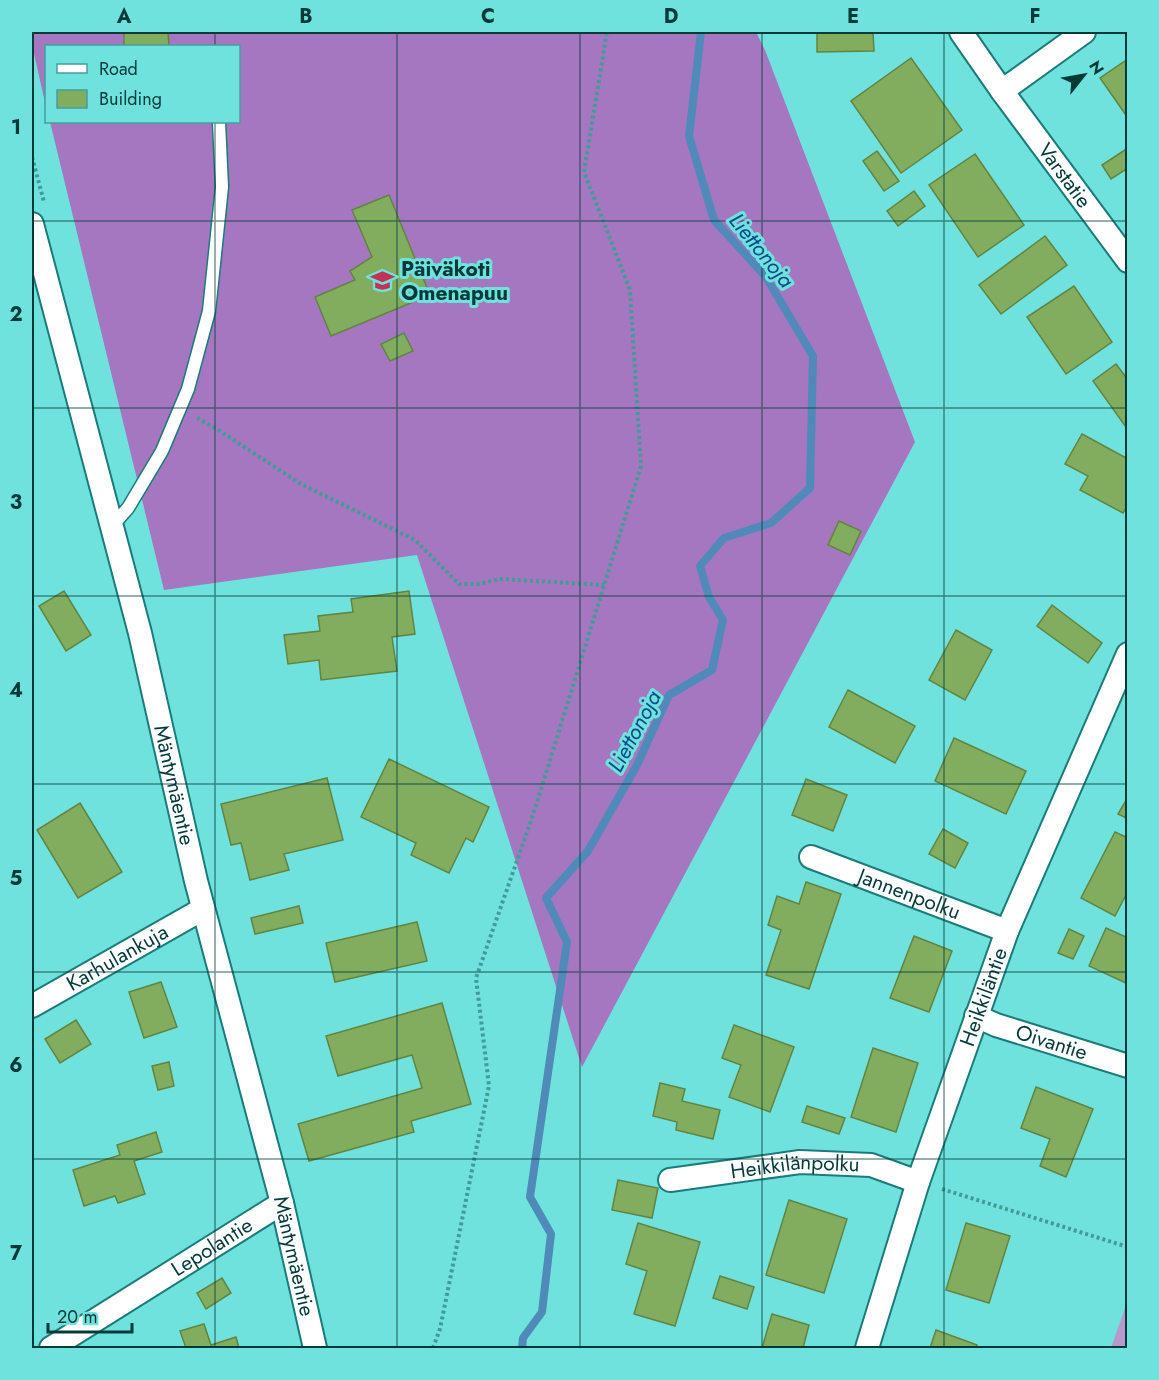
<svg xmlns="http://www.w3.org/2000/svg" width="1159" height="1380" font-family="Jost,sans-serif">
<style>
.green{fill:#b898cd}
.forest{fill:#a577c0}
.lines{fill:none;stroke-linecap:round;stroke-linejoin:round}
.stream{stroke:#4f8ab9;stroke-width:8}
.building{fill:#83ad5e;stroke:#618541;stroke-width:1.5}
.service-casing{stroke:#1b7b78;stroke-width:15}
.minor-casing{stroke:#1b7b78;stroke-width:26}
.path{stroke:#419b98;stroke-width:4;stroke-dasharray:3 3;stroke-linecap:butt}
.service{stroke:#fff;stroke-width:12}
.minor{stroke:#fff;stroke-width:22}
.grid{fill:none;stroke:#033a38;stroke-width:1.5;stroke-opacity:0.55}
.labels{text-anchor:middle;dominant-baseline:central;stroke-width:6;stroke-linejoin:round;paint-order:stroke}
.street-label{font-size:21px;fill:#033a38;stroke:#6fe2de}
.poi-label{font-size:21px;font-weight:bold;fill:#033a38;stroke:#6fe2de;text-anchor:start}
.water-label{font-size:22px;font-style:italic;fill:#084c89;stroke:#6fe2de}
.neatline{fill:none;stroke:#033a38;stroke-width:2}
.grid-label{font-size:20px;text-anchor:middle;font-weight:bold;fill:#033a38}
</style>
<rect width="100%" height="100%" fill="#6fe2de"/>
<path class="green" d="M1127 1302V1348H1111Z"/>
<path class="forest" d="M32 32H756L765 50 915 442 582 1067 417 555 164 590 50 122H238V46H46V107L32 45Z"/>
<g class="lines">
<path class="stream" d="M522 1348 523 1338 542 1312 551 1234 530 1197 567 942 546 898 588 851 637 765 669 695 712 670 723 620 709 597 700 566 724 538 771 523 810 488 813 356 766 277 714 220 689 136 701 32"/>
</g>
<g class="building">
<path d="M124 32H168L169 46H124Z"/>
<path d="M817 32H873L874 51 817 52Z"/>
<path d="M911 58 962 130 901 173 851 101Z"/>
<path d="M1128 59V118L1100 78Z"/>
<path d="M1128 148V168L1111 179 1102 165Z"/>
<path d="M877 151 899 181 884 191 863 161Z"/>
<path d="M975 154 1024 225 978 257 929 185Z"/>
<path d="M914 191 925 206 898 226 887 211Z"/>
<path d="M389 195 430 295 331 336 315 297 355 280 350 271 372 257 352 210Z"/>
<path d="M1045 236 1067 265 1001 314 979 285Z"/>
<path d="M1074 286 1112 342 1066 374 1027 317Z"/>
<path d="M404 333 413 351 390 361 381 344Z"/>
<path d="M1116 364 1125 376 1128 374V430L1093 381Z"/>
<path d="M1082 434 1128 459V504L1123 513 1080 490 1088 476 1065 464Z"/>
<path d="M839 521 861 531 850 555 828 545Z"/>
<path d="M64 591 91 635 66 651 39 606Z"/>
<path d="M409 591 415 634 392 637 397 671 321 680 319 660 288 664 284 635 320 631 318 616 353 612 351 599Z"/>
<path d="M1052 605 1102 643 1088 663 1037 626Z"/>
<path d="M956 630 992 650 965 700 929 680Z"/>
<path d="M848 690 915 726 895 763 829 727Z"/>
<path d="M954 738 1026 771 1006 814 935 781Z"/>
<path d="M389 759 489 807 473 842 466 838 449 873 411 855 416 843 361 817Z"/>
<path d="M327 778 343 840 284 854 289 870 250 880 241 843 231 845 221 804Z"/>
<path d="M806 779 847 795 833 831 792 815Z"/>
<path d="M1128 797V819L1118 814Z"/>
<path d="M80 803 122 872 78 898 37 830Z"/>
<path d="M943 829 968 843 955 868 929 854Z"/>
<path d="M1115 832 1128 838V891L1115 916 1081 898Z"/>
<path d="M806 882 841 894 809 989 766 975 781 930 768 925 777 896 799 904Z"/>
<path d="M299 906 303 923 255 934 251 918Z"/>
<path d="M417 922 427 961 335 982 326 943Z"/>
<path d="M1106 928 1128 938V984L1089 966Z"/>
<path d="M1069 929 1084 936 1073 959 1058 953Z"/>
<path d="M914 936 952 951 929 1012 890 998Z"/>
<path d="M161 982 177 1027 144 1038 129 992Z"/>
<path d="M442 1003 471 1104 411 1121 414 1132 309 1161 298 1124 422 1088 412 1055 338 1076 326 1036Z"/>
<path d="M76 1020 91 1044 60 1063 45 1039Z"/>
<path d="M734 1025 794 1047 770 1112 729 1097 741 1065 722 1058Z"/>
<path d="M873 1048 918 1063 896 1132 851 1117Z"/>
<path d="M169 1062 174 1086 158 1090 152 1066Z"/>
<path d="M660 1083 685 1089 682 1101 720 1110 713 1139 676 1130 677 1122 653 1116Z"/>
<path d="M1036 1087 1093 1109 1066 1177 1040 1166 1050 1139 1021 1128Z"/>
<path d="M807 1106 845 1118 839 1134 802 1122Z"/>
<path d="M156 1132 162 1152 134 1161 145 1194 118 1203 115 1196 84 1206 73 1170 120 1155 117 1145Z"/>
<path d="M618 1180 658 1188 652 1218 612 1210Z"/>
<path d="M789 1200 847 1219 824 1293 766 1275Z"/>
<path d="M638 1223 700 1242 675 1326 634 1314 647 1271 626 1264Z"/>
<path d="M966 1223 1010 1236 989 1303 946 1290Z"/>
<path d="M720 1276 754 1287 747 1309 713 1298Z"/>
<path d="M222 1278 231 1293 206 1309 197 1293Z"/>
<path d="M772 1314 809 1325 803 1348H762Z"/>
<path d="M204 1324 211 1345 236 1337 239 1348H186L180 1331Z"/>
<path d="M936 1330 977 1345 976 1348H930Z"/>
</g>
<g class="lines">
<defs>
<path id="service" d="M112 526 128 508 162 451 188 389 209 311 222 187 219 122"/>
<g id="minor">
<path id="s1" d="M961 32 1002 91 1128 261"/>
<path d="M1002 91 1084 32"/>
<path id="s2" d="M32 224 140 633 196 881 282 1203 315 1348"/>
<path id="s3" d="M811 857 1007 931"/>
<path id="s4" d="M32 1006 203 909"/>
<path id="s5" d="M976 1016 996 1025 1128 1066"/>
<path id="s6" d="M670 1180 800 1162 871 1165 918 1182"/>
<path id="s7" d="M51 1348 282 1203"/>
<path id="s8" d="M867 1348 918 1182 1007 931 1128 654"/>
</g>
</defs>
<use href="#service" class="service-casing"/>
<use href="#minor" class="minor-casing"/>
<g class="path">
<path d="M32 157 44 202"/>
<path d="M197 418 220 431 301 484 415 540 459 584H479L500 579 604 585"/>
<path d="M942 1189 1128 1247"/>
<path d="M433 1348 440 1329 489 1086 476 978 533 815 641 466 630 290 584 172 607 32"/>
</g>
<use href="#service" class="service"/>
<use href="#minor" class="minor"/>
</g>
<path class="grid" d="M215 32V46M397 32V1348M580 32V1348M762 32V1348M944 32V1348M215 122V1348M32 221H1128M32 408H1128M32 596H1128M32 784H1128M32 972H1128M32 1159H1128"/>
<defs>
<symbol id="school-bare" viewBox="-9 -9 18 18"><path d="M0-5L7-2L0 1L-7-2ZM-4 1L0 2.5L4 1V4Q0 6-4 4Z" fill="#c23254" stroke="#6fe2de" stroke-width="2.5" paint-order="stroke"/></symbol>
</defs>
<g fill-rule="evenodd">
<use href="#school-bare" x="366" y="264" width="33" height="33"/>
</g>
<g class="labels">
<g class="street-label">
<text stroke="none"><textPath href="#s1" startOffset="177">Varstatie</textPath></text>
<text stroke="none"><textPath href="#s2" startOffset="579">Mäntymäentie</textPath></text>
<text stroke="none"><textPath href="#s3" startOffset="105">Jannenpolku</textPath></text>
<text stroke="none"><textPath href="#s4" startOffset="98">Karhulankuja</textPath></text>
<text stroke="none"><textPath href="#s8" startOffset="370">Heikkiläntie</textPath></text>
<text stroke="none"><textPath href="#s5" startOffset="80">Oivantie</textPath></text>
<text stroke="none"><textPath href="#s6" startOffset="126">Heikkilänpolku</textPath></text>
<text stroke="none"><textPath href="#s7" startOffset="190">Lepolantie</textPath></text>
<text stroke="none"><textPath href="#s2" startOffset="1065">Mäntymäentie</textPath></text>
</g>
<g class="poi-label">
<text x="401" y="269">Päiväkoti<tspan x="401" dy="24">Omenapuu</tspan></text>
</g>
<g class="water-label">
<text transform="translate(762 250) rotate(51)">Liettonoja</text>
<text transform="translate(634 731) rotate(-62)">Liettonoja</text>
</g>
</g>
<rect width="1159" height="1380" fill="none" stroke="#6fe2de" stroke-width="66"/>
<rect x="45" y="45" width="195" height="78" fill="#6fe2de" stroke="#449f9c" stroke-width="1.5"/>
<rect x="57" y="64" width="30" height="9" fill="#ffffff" stroke="#449f9c" stroke-width="1.5"/>
<text x="99" y="75" font-size="18" fill="#033a38">Road</text>
<rect x="57" y="90" width="30" height="18" fill="#83ad5e" stroke="#449f9c" stroke-width="1.5"/>
<text x="99" y="105" font-size="18" fill="#033a38">Building</text>
<g transform="translate(1084 75) rotate(59)" stroke="#6fe2de" stroke-width="4.5" paint-order="stroke">
<path d="M0-4.5L10 22L0 15L-10 22Z" fill="#033a38"/>
<text y="-9" font-size="16" font-weight="bold" text-anchor="middle" fill="#033a38">N</text>
</g>
<path d="M48 1323v9h84v-9" fill="none" stroke="#033a38" stroke-width="3"/>
<text x="57" y="1323" font-size="18" fill="#033a38" stroke="#6fe2de" stroke-width="4.5" paint-order="stroke">20 m</text>
<rect x="33" y="33" width="1093" height="1314" class="neatline"/>
<g class="grid-label">
<text x="124" y="23">A</text>
<text x="306" y="23">B</text>
<text x="488" y="23">C</text>
<text x="671" y="23">D</text>
<text x="853" y="23">E</text>
<text x="1035" y="23">F</text>
<text x="16" y="134">1</text>
<text x="16" y="321">2</text>
<text x="16" y="509">3</text>
<text x="16" y="697">4</text>
<text x="16" y="885">5</text>
<text x="16" y="1072">6</text>
<text x="16" y="1260">7</text>
</g>
</svg>
